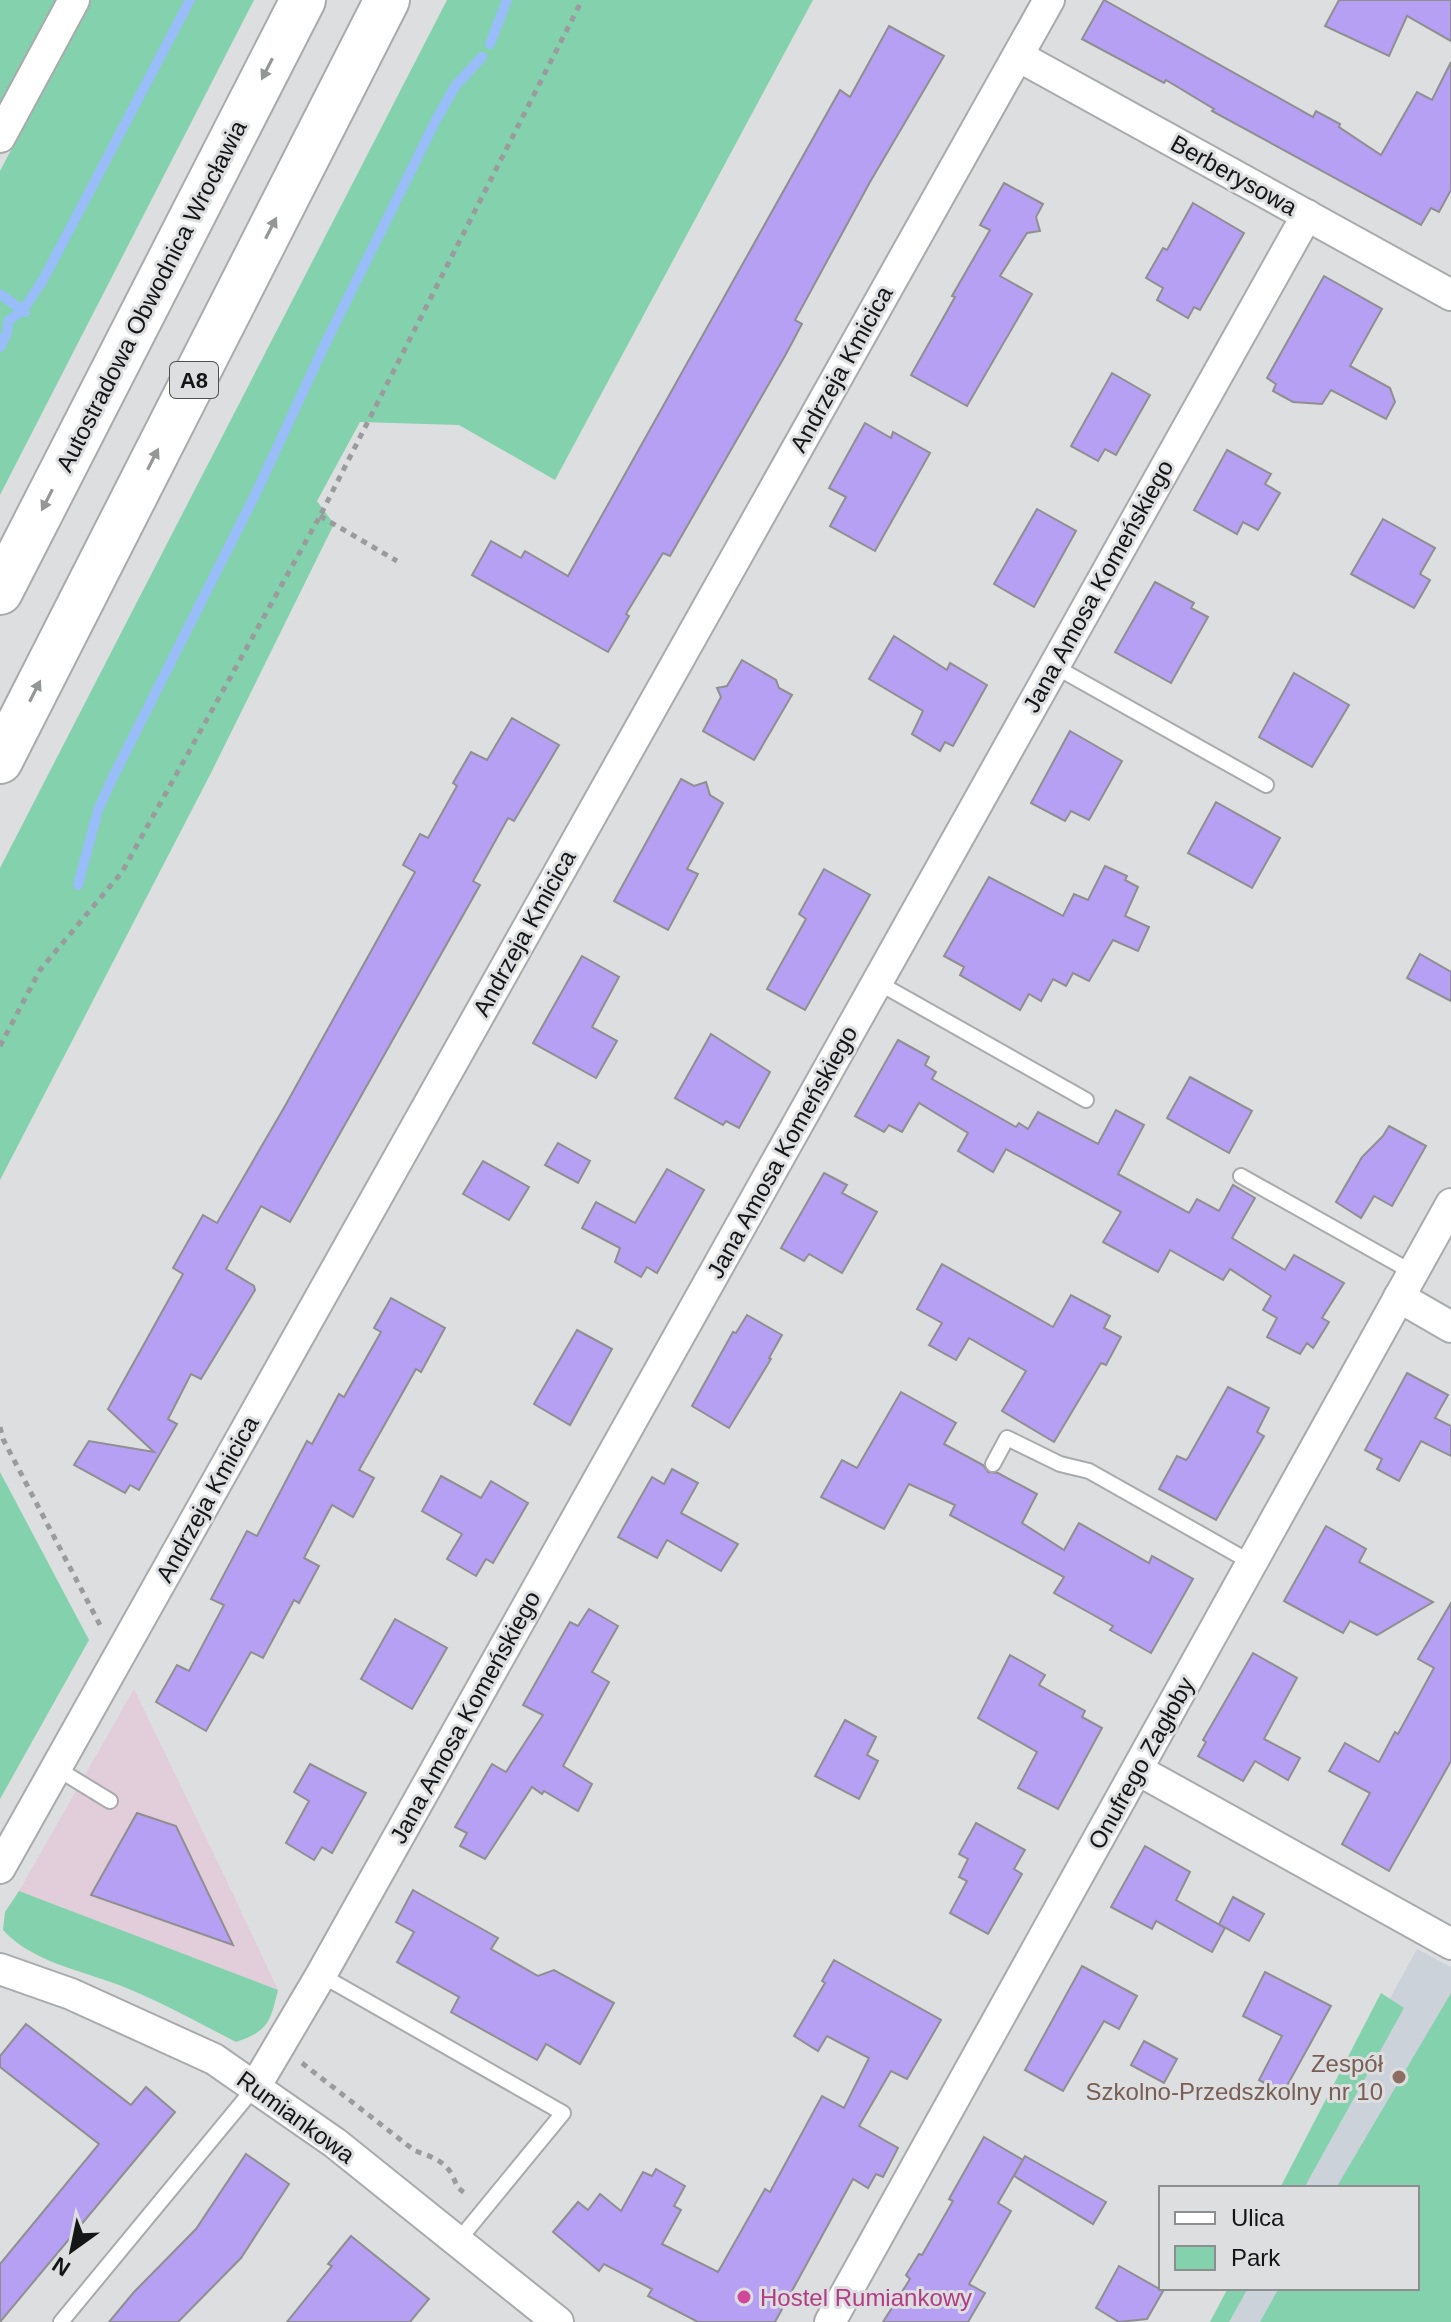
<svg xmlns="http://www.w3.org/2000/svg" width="1451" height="2322" font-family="Arial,sans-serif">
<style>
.commercial{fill:#e2cddb}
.built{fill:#ccd2da}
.green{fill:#84d1ad}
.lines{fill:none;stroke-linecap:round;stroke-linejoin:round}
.stream{stroke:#99bdf9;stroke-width:10}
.building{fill:#b6a0f3;stroke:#8f8e90;stroke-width:2}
.lane-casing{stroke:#a9aaac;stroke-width:18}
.street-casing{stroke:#a9aaac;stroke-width:34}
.highway-casing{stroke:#a9aaac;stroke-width:48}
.path{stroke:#9a9b9c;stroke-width:5;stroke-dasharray:6 6;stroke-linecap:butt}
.lane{stroke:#fff;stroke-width:14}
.street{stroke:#fff;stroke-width:30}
.highway{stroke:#fff;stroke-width:44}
.oneway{fill:#959696}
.education-dot{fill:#8d6e63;stroke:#dddee0;stroke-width:3}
.hotel-dot{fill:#d1479c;stroke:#dddee0;stroke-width:3}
.labels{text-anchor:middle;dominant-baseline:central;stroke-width:6;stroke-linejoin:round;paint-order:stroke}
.shield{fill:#dddee0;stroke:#505152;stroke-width:2}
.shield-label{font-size:22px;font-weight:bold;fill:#141515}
.street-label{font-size:24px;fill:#141515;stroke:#dddee0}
.education-label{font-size:24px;fill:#785e54;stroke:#dddee0;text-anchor:end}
.hotel-label{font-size:24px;fill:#b23c85;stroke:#dddee0;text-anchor:start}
</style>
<rect width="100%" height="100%" fill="#dddee0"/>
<path class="commercial" d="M134 1689 232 1892 278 1990 19 1891Z"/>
<path class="built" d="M1417 1949 1451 1967V2322H1213L1231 2288H1417V2188H1286Z"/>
<g class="green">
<path d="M0 0H57L0 105Z"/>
<path d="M90 0H254L0 495V171Z"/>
<path d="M447 0H813L555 480 459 425 360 422 317 501 334 524 212 771 0 1180V868Z"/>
<path d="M0 1472 89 1640 0 1799Z"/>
<path d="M19 1891 278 1990C270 2022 269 2031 236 2042 203 2025 170 2007 136 1992 93 1972 36 1966 3 1930L5 1912Z"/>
<path d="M1381 1993 1404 2008 1304 2188H1280Z"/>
<path d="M1451 1993V2322H1260L1279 2288H1417V2188H1336Z"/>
<path d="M1228 2288H1248L1229 2322H1210Z"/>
</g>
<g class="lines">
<g class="stream">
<path d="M490 44 507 0"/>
<path d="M0 294 25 312"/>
<path d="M0 347 7 333 8 321 23 310 43 280 190 0"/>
<path d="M78 885 98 810 113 777 256 493 326 342 437 118 456 85 482 57"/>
</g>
</g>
<g class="building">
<path d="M1104 0 1313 117 1316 111 1340 124 1339 127 1381 155 1417 92 1432 100 1451 62V190L1439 212 1431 208 1421 225 1212 111 1214 109 1166 80 1164 83 1082 39Z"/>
<path d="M1339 0H1451V41L1407 16 1389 56 1325 26Z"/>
<path d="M889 26 944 56 870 182 795 320 802 324 786 354 670 556 663 553 626 614 629 616 608 652 472 575 491 541 521 558 525 551 568 576 840 90 850 97Z"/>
<path d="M1004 183 1043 204 1036 217 1040 231 1027 233 1000 276 1032 294 967 406 911 375 955 297 952 296 990 230 980 225Z"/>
<path d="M1193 203 1244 233 1200 310 1194 307 1188 318 1157 300 1163 288 1146 278 1163 248 1167 250Z"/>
<path d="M1324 276 1382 309 1350 366 1390 388 1395 402 1386 419 1331 390 1322 404 1293 402 1273 391 1276 384 1267 378Z"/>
<path d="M1112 373 1150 395 1116 455 1105 449 1098 461 1071 446Z"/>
<path d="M865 423 891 438 893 432 930 453 875 551 830 526 846 497 829 488Z"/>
<path d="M1227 450 1271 474 1265 484 1280 493 1258 530 1243 522 1237 534 1194 510Z"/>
<path d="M1037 509 1076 531 1034 607 994 584Z"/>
<path d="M1383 519 1435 548 1420 574 1430 580 1414 608 1351 574Z"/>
<path d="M1155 582 1194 603 1191 608 1208 617 1171 683 1115 652Z"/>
<path d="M894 636 947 670 950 663 987 685 953 746 945 742 940 751 912 734 923 711 869 679Z"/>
<path d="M742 660 776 680 779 688 792 695 754 760 703 731 721 697 717 688 727 686Z"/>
<path d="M1294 673 1349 705 1312 767 1259 737Z"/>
<path d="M512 718 559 745 514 821 508 818 473 881 480 885 290 1222 261 1206 226 1269 254 1286 255 1290 201 1379 191 1374 168 1419 177 1424 139 1490 130 1485 125 1493 74 1465 89 1441 154 1452 108 1409 183 1274 173 1268 203 1215 217 1223 285 1106 415 872 403 865 420 834 428 838 457 786 453 783 471 752 487 760Z"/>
<path d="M1070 731 1122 761 1089 820 1071 811 1065 821 1031 803Z"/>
<path d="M681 779 694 786 706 782 710 795 723 803 687 869 698 874 668 930 614 901Z"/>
<path d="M1216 802 1280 838 1252 888 1188 853Z"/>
<path d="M1105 866 1127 876 1125 880 1138 887 1125 916 1149 927 1138 951 1113 940 1089 981 1073 973 1066 986 1053 979 1041 1001 1029 994 1020 1010 960 975 964 967 944 956 989 877 1063 916 1074 894 1088 900Z"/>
<path d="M824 869 870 895 805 1010 767 989 806 919 799 914Z"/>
<path d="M1420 954 1451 972V1001L1407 978Z"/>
<path d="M582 956 619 977 592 1027 617 1041 596 1078 533 1043Z"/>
<path d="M711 1034 770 1072 739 1128 726 1121 723 1125 675 1098Z"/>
<path d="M898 1040 929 1057 925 1065 936 1072 932 1079 1016 1127 1019 1123 1028 1129 1038 1112 1098 1144 1116 1110 1144 1125 1118 1174 1189 1213 1197 1199 1219 1211 1233 1185 1255 1198 1232 1238 1285 1270 1294 1255 1344 1283 1322 1318 1329 1322 1313 1348 1307 1343 1300 1354 1267 1337 1277 1318 1263 1310 1271 1296 1230 1269 1223 1280 1170 1250 1158 1272 1103 1242 1121 1212 1006 1149 993 1172 958 1151 968 1133 919 1103 902 1132 889 1125 884 1132 855 1116Z"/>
<path d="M1190 1077 1252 1111 1229 1153 1167 1118Z"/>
<path d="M1389 1126 1426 1146 1392 1206 1374 1196 1361 1218 1336 1202 1362 1157 1383 1136Z"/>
<path d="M558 1143 590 1161 578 1183 545 1165Z"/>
<path d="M483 1161 529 1187 509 1220 463 1194Z"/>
<path d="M667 1169 704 1190 657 1273 647 1267 641 1277 615 1262 620 1248 582 1228 596 1202 635 1223Z"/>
<path d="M824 1173 847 1185 842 1193 877 1212 842 1273 809 1254 804 1261 781 1248Z"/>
<path d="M942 1264 1053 1327 1071 1295 1110 1316 1104 1328 1121 1337 1106 1365 1101 1363 1054 1442 1002 1411 1026 1371 969 1338 956 1360 929 1345 942 1323 917 1309Z"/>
<path d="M391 1298 445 1328 421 1372 416 1369 359 1470 374 1478 353 1517 332 1505 304 1558 319 1566 299 1603 294 1600 263 1658 251 1652 206 1731 156 1702 177 1665 189 1671 224 1605 211 1599 247 1531 257 1536 307 1441 312 1444 339 1394 344 1397 381 1332 374 1328Z"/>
<path d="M747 1315 782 1335 769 1358 771 1359 729 1428 692 1406 733 1332 736 1333Z"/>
<path d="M577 1330 612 1349 570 1425 534 1404Z"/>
<path d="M1407 1373 1448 1395 1435 1418 1451 1426V1456L1421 1441 1399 1481 1377 1469 1382 1459 1365 1450Z"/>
<path d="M1228 1387 1269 1408 1257 1432 1264 1436 1216 1520 1159 1489 1177 1456 1186 1460 1188 1458Z"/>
<path d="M901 1392 956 1423 944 1444 983 1465 988 1472 998 1473 1037 1494 1022 1523 1064 1550 1079 1523 1149 1563 1152 1556 1193 1579 1151 1653 1110 1630 1113 1626 1054 1593 1064 1577 950 1515 955 1505 909 1484 884 1529 821 1497 842 1460 857 1468Z"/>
<path d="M672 1469 698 1483 681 1513 738 1544 721 1571 667 1540 657 1558 618 1537 652 1477 664 1484Z"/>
<path d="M441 1476 481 1498 491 1481 528 1503 493 1563 486 1559 476 1576 447 1559 462 1534 422 1511Z"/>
<path d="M1326 1526 1366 1549 1359 1562 1433 1602 1377 1635 1350 1621 1343 1633 1284 1601Z"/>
<path d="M1451 1603V1761L1389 1871 1342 1844 1370 1793 1329 1771 1345 1743 1379 1762 1395 1732 1398 1734 1434 1668 1418 1659Z"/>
<path d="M589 1609 618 1626 592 1672 609 1682 563 1766 592 1784 578 1811 544 1791 542 1794 532 1787 485 1859 460 1846 467 1833 455 1827 492 1764 506 1772 543 1715 523 1705 570 1622 578 1626Z"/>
<path d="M395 1619 447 1648 412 1709 361 1679Z"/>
<path d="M1253 1653 1297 1678 1264 1739 1300 1758 1288 1780 1255 1761 1243 1781 1198 1756 1206 1742 1203 1740Z"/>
<path d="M1010 1655 1045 1675 1039 1685 1085 1711 1082 1717 1102 1728 1058 1809 1018 1788 1037 1752 978 1718Z"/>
<path d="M845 1720 876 1737 867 1755 878 1761 859 1799 815 1776Z"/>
<path d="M310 1764 366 1793 332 1853 322 1847 314 1860 286 1843 309 1801 294 1792Z"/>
<path d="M137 1813 176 1826 233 1945 91 1895Z"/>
<path d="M976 1823 1025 1850 1014 1869 1022 1874 988 1934 950 1913 967 1881 959 1877 968 1859 959 1854Z"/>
<path d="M1145 1846 1190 1872 1176 1900 1225 1928 1212 1952 1156 1921 1152 1929 1111 1907Z"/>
<path d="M413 1890 498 1938 491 1949 538 1976 554 1970 614 2003 580 2064 546 2044 537 2060 451 2012 459 1997 397 1962 414 1932 396 1922Z"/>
<path d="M1233 1897 1264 1914 1249 1941 1219 1924Z"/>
<path d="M834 1960 941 2020 907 2079 891 2071 859 2126 898 2148 883 2177 876 2174 868 2188 853 2179 775 2322H698L648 2296 652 2289 604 2264 599 2271 553 2232 578 2202 588 2210 600 2194 621 2211 643 2172 652 2176 656 2169 685 2186 674 2206 681 2210 662 2244 718 2272 765 2189 770 2192 822 2096 844 2108 869 2058 827 2036 818 2051 794 2036 825 1983 822 1981Z"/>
<path d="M1082 1966 1137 1996 1119 2029 1104 2021 1063 2091 1025 2070Z"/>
<path d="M1265 1972 1331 2006 1283 2093 1259 2080 1282 2036 1243 2016Z"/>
<path d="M26 2024 131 2105 146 2087 175 2112 0 2322V2264L99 2144 0 2067V2056Z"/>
<path d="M1144 2041 1177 2059 1164 2083 1131 2065Z"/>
<path d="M984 2137 1023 2160 998 2203 1011 2211 969 2284 985 2293 968 2322H883L910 2279 906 2275 919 2254 922 2255 953 2201 949 2199Z"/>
<path d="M246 2154 289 2184 241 2258 178 2322H109L134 2292 196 2229Z"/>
<path d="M1025 2156 1106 2202 1093 2224 1014 2176Z"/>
<path d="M351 2236 429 2299 410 2322H287L332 2266 328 2264Z"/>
<path d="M1119 2266 1163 2291 1147 2319 1119 2322 1096 2308Z"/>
</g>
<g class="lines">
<defs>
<g id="lane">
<path d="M1054 666 1266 785"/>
<path d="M877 982 1086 1100"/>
<path d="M1241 1176 1412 1272"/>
<path d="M993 1464 1007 1438 1060 1464 1089 1471 1252 1563"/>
<path d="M56 1768 110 1801"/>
<path d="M321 1975 563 2113 458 2241"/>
<path d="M61 2322 255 2087"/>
</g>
<g id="street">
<path d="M1018 56 1451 295"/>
<path d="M0 137 74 0"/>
<path d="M1399 1297 1451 1327"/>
<path d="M1138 1770 1451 1944"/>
<path d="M0 1868 1049 0"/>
<path d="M0 1969 71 1994 214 2059 335 2143 558 2322"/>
<path d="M255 2087 321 1975 1307 215"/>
<path d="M830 2322 1451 1204"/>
</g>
<g id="highway">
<path d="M0 592 303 0"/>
<path d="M0 761 387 0"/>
</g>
</defs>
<use href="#lane" class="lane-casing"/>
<use href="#street" class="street-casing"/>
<use href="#highway" class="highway-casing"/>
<g class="path">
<path d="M320 516 397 561"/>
<path d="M0 1046 40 970 122 872 320 516 582 0"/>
<path d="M0 1427 3 1439 101 1627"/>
<path d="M302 2063 415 2151C428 2155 443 2160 451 2173 458 2185 453 2185 466 2194"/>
</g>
<use href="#lane" class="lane"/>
<use href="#street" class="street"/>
<use href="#highway" class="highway"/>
</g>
<defs><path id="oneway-solid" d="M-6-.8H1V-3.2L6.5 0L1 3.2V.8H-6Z" transform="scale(2)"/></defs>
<g class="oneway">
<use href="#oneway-solid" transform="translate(267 69) rotate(117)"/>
<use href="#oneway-solid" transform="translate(271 228) rotate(-63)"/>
<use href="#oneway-solid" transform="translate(153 459) rotate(-63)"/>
<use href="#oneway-solid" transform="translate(47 500) rotate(117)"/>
<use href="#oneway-solid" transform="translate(35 691) rotate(-63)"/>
</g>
<circle class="education-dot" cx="1399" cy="2077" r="8"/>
<circle class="hotel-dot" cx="744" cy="2297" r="8"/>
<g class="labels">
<rect class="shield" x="170" y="362" width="48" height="36" rx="6"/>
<g class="shield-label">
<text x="194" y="380">A8</text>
</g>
<g class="street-label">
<text transform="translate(1234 175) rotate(29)">Berberysowa</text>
<text transform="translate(151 296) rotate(-63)">Autostradowa Obwodnica Wrocławia</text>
<text transform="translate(841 369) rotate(-61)">Andrzeja Kmicica</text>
<text transform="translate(1098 586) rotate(-61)">Jana Amosa Komeńskiego</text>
<text transform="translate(524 933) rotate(-61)">Andrzeja Kmicica</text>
<text transform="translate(782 1152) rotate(-61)">Jana Amosa Komeńskiego</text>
<text transform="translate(207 1499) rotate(-61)">Andrzeja Kmicica</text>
<text transform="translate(465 1717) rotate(-61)">Jana Amosa Komeńskiego</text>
<text transform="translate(1141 1763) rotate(-61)">Onufrego Zagłoby</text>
<text transform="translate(296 2117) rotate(36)">Rumiankowa</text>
</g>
<g class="education-label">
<text x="1383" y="2063">Zespół<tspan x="1383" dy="28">Szkolno-Przedszkolny nr 10</tspan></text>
</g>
<g class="hotel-label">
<text x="760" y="2297">Hostel Rumiankowy</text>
</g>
</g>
<rect x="1159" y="2186" width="260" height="104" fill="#dddee0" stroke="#8d8e8f" stroke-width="2"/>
<rect x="1175" y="2212" width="40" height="12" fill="#ffffff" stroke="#8d8e8f" stroke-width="2"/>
<text x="1231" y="2226" font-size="24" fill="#141515">Ulica</text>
<rect x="1175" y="2246" width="40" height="24" fill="#84d1ad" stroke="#8d8e8f" stroke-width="2"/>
<text x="1231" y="2266" font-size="24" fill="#141515">Park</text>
<g transform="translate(72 2250) rotate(213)" stroke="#dddee0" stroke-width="6" paint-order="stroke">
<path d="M0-6L14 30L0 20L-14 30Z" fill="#141515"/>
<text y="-12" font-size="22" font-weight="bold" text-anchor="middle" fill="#141515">N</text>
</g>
</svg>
